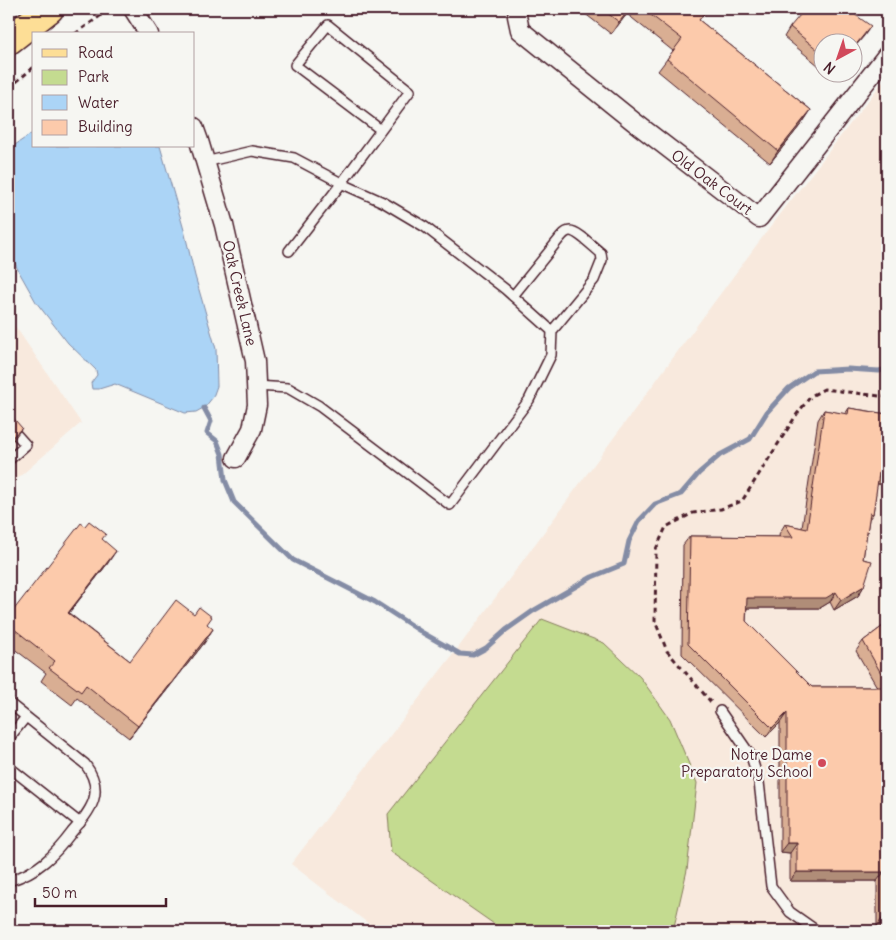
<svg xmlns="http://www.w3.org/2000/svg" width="896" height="940" font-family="Delius,sans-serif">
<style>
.built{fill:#f8e9dd}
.green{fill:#c4db90;stroke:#877d5e}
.water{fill:#abd4f6;stroke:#848ca5}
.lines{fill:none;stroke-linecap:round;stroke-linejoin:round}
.stream{stroke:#848ca5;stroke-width:5}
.service-casing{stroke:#4a1f2b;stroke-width:12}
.minor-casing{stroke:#4a1f2b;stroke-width:21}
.primary-casing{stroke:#4a1f2b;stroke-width:31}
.path{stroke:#4a1f2b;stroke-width:3;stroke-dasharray:5 4;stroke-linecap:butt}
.service{stroke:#f6f6f2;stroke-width:9}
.minor{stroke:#f6f6f2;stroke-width:18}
.primary{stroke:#fdde96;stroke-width:28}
.wall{fill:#d9ae93;stroke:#4a1f2b}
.shaded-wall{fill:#b08d78;stroke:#4a1f2b}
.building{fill:#fccaab;stroke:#4a1f2b}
.poi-dot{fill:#d1495b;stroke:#f6f6f2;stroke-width:2}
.labels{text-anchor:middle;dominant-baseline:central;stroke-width:4.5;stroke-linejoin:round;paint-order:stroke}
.street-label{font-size:15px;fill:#4a1f2b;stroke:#f6f6f2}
.poi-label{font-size:15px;fill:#4a1f2b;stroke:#f6f6f2;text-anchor:end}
</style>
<rect width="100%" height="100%" fill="#f6f6f2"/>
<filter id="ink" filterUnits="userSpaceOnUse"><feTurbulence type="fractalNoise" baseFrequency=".02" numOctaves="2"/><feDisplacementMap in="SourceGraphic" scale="10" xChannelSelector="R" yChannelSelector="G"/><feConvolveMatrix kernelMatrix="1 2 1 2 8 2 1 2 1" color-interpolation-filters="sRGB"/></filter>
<g filter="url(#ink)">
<g class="built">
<path d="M887 76V931H378L291 864 461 644 755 247Z"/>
<path d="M9 317 81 423 9 486Z"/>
</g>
<path class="green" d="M542 619 604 643 640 677 670 719 697 783 687 870 673 931H504L391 852 388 814Z"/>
<path class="water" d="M34 132V146H160L184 230 195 276 216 349 217 386 213 397 205 407 196 412 185 413 115 384 99 389H92L91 383 97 375 96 370 68 343 36 302 18 270 9 250V149Z"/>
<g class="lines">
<path class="stream" d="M204 408 211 421 207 433 217 441 222 454 225 480 234 502 293 560 375 602 423 633 460 654 473 655 486 648 506 630 533 611 592 577 624 564 629 541 639 521 655 504 681 494 699 473 720 455 750 439 767 412 789 388 814 371 848 369 879 371 887 369"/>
<defs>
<g id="service">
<path d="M205 162 252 151 294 158 345 185 383 202 425 227 505 289 552 331 551 355 529 400 450 505 319 406 288 388 256 386"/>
<path d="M289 251 341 184 410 91 328 25 295 65 381 130"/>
<path d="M513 296 560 238C563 235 565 231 570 231 578 231 594 248 601 253L602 260 594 280 552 331"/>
<path d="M9 426 26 445 9 460"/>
<path d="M9 703 85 764C106 792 91 810 72 832 54 856 38 872 9 881"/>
<path d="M720 711 751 756 759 782 771 886 790 912 817 931"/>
<path d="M9 738 26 717"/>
<path d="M9 767 80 823"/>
</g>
<g id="minor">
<path d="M133 9 149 34"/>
<path d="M518 9 517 16 520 30 633 121 759 218 887 55"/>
<path d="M194 127 199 141 224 225 255 361 257 405 252 429 236 458"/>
</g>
<path id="primary" d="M9 40 49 9"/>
</defs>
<use href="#service" class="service-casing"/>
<use href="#minor" class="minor-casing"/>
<use href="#primary" class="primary-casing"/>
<g class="path">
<path d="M75 34 110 9"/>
<path d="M9 88 34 67"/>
<path d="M711 702 667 651 655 621 656 549 666 527 693 513 721 509 742 501 797 414 811 396 824 389 887 397"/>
</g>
<use href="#service" class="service"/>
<use href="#minor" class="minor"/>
<use href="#primary" class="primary"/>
</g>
<g class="wall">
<path d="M579 9H708L699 20 811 110 803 122 770 163 658 71 673 51 627 14 611 34Z"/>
<path d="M790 27 864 36 824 42V70L784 37Z"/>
<path d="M827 72H833L830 76Z"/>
<path d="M849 408 887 414V485L877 484 873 514 869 519 863 559 864 586 858 596 834 610 830 602 820 608H747L746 621 812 687H877L856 651 863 641 887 623V926H877V881H790V853L780 852V723L766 737 682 654 683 545 690 536 780 537 779 534 785 524 802 528 818 420 824 410 845 414Z"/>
<path d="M102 539 108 563 69 613 130 661 207 624 205 642 129 738 77 698 72 705 41 681 46 673 9 645V616Z"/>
</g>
<g class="shaded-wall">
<path d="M630 9 627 14 611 34 619 22Z"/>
<path d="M871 26 864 36 854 48V47Z"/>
<path d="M811 110 803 122 770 163 778 151Z"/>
<path d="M22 428 13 440 9 444V440Z"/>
<path d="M879 473 887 475V485L872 483Z"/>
<path d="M116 551 108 563 59 625 68 613Z"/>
<path d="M864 586 858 596 834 610 841 600Z"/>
<path d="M836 592 830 602 820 608H740L747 598Z"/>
<path d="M213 629 205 642 129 738 138 726Z"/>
<path d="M787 713 780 723 766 737 772 728Z"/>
<path d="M787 843H797L790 853 780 852Z"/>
<path d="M797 872H884L877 881H790Z"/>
<path d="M884 916H887V926H877Z"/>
</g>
<g class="building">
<path d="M602 9H630L619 22Z"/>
<path d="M643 9H707L699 20 811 110 778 151 667 59 682 39Z"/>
<path d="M805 9H847L871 26 854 47V42H824V55L790 27Z"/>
<path d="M849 408 887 414V475L879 473 873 514 870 513 863 559 872 561 864 586 841 600 836 592 826 598H747L746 621 812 687H887V916H884V872H797V843H787V713L772 728 688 644 690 536 793 537 785 524 807 529 824 410 848 414Z"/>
<path d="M9 413 22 428 9 440Z"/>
<path d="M89 521 106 534 102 539 116 551 68 613 130 661 176 600 194 614 199 607 212 617 207 624 213 629 138 726 86 685 81 692 49 668 55 661 9 625V616L81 523 85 526Z"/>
<path d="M887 623V684L863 641Z"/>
</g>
</g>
<circle class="poi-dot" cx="822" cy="763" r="5"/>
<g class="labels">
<g class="street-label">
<text transform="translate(712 182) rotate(37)">Old Oak Court</text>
<text transform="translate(240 293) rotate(77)">Oak Creek Lane</text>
</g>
<g class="poi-label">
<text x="812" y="754">Notre Dame<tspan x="812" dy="17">Preparatory School</tspan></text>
</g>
</g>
<rect width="896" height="940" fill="none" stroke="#f6f6f2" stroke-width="30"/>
<rect x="15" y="15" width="866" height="910" fill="none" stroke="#4a1f2b" stroke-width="2" filter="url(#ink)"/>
<rect x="32" y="32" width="162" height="115" fill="#f6f6f2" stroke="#b1a0a2"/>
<rect x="42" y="49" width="25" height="8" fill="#fdde96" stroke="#b1a0a2"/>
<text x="78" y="58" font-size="15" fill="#4a1f2b">Road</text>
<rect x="42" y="70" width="25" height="15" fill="#c4db90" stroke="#b1a0a2"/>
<text x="78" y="82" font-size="15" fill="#4a1f2b">Park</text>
<rect x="42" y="95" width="25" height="15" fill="#abd4f6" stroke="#b1a0a2"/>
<text x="78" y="108" font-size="15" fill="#4a1f2b">Water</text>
<rect x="42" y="120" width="25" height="15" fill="#fccaab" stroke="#b1a0a2"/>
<text x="78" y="132" font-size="15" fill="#4a1f2b">Building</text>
<g transform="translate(838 58) rotate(220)"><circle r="24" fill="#f6f6f2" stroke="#b1a0a2"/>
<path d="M0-4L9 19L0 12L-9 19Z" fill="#d1495b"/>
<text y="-8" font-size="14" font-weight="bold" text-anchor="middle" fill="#4a1f2b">N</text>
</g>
<path d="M35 898v8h131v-8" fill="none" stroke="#4a1f2b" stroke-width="2.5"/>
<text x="42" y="898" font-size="15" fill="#4a1f2b" stroke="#f6f6f2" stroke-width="4" paint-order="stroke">50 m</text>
</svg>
